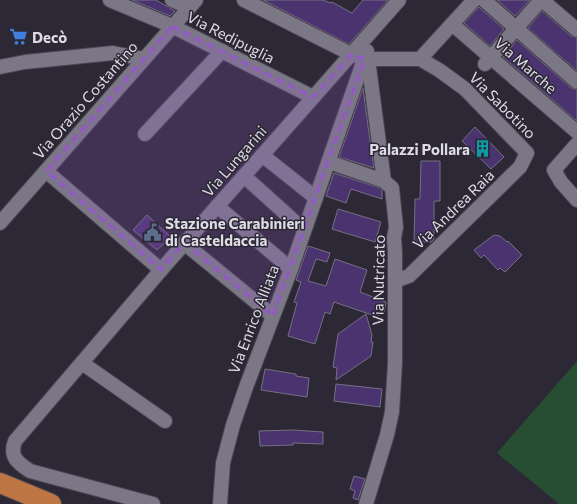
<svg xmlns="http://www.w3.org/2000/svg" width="577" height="504" font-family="Commissioner,sans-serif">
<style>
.green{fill:#274d33}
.building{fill:#4b336f;stroke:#757081}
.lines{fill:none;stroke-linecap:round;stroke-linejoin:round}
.minor-casing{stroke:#494551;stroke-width:16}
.highway-casing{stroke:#494551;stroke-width:22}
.minor{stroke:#7c7787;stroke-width:14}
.highway{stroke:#bd7643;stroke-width:20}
.marked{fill:#9458c8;fill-opacity:0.2;stroke:#9458c8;stroke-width:3;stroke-dasharray:8 5;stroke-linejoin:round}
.labels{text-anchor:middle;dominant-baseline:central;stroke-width:3;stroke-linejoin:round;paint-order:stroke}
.poi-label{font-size:15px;font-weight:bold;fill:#dedbe4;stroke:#2c2836;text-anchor:start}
.street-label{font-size:15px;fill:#dedbe4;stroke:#2c2836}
</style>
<rect width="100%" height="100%" fill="#2c2836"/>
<path class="green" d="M577 361V504H558V503L497 453Z"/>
<g class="building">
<path d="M132 0H156L175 11 170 16Z"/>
<path d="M263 0H323L331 3 332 2 352 13 363 0H388L349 44Z"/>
<path d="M497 0H530L515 16Z"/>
<path d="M479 7 504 29 490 46 464 23Z"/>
<path d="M542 11 571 36 577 38V71L528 28Z"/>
<path d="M517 40 571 88 577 90V121L503 57Z"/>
<path d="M363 88 371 149 369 154 372 155 374 168 339 157Z"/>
<path d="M475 127 504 157 491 169 462 141Z"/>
<path d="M421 161H440V201H434V239L431 242H414L415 199H420Z"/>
<path d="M334 173 380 188 382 190V199L351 189 346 203 326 196Z"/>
<path d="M338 209 381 222 375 242 332 229Z"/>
<path d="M147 215 171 237 157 250 133 230Z"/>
<path d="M494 235 500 236 507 242 508 241 522 255 505 272 500 268 498 270 484 255 481 258 474 250Z"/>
<path d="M308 246 330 253 327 262 316 259 308 281 326 286 335 259 367 270 360 292 386 302 384 313 380 312 378 317 334 302 330 314 325 312 315 344 288 336 297 303 294 302 301 282 296 280Z"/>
<path d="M366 314 372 335 371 342H373L371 356 336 380 337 368 333 367 338 334Z"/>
<path d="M265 369 296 374V376L309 378 307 397 261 390Z"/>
<path d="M336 384 382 389 380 407 334 401Z"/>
<path d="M293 430 323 432V444L293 443V445L260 446 259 431Z"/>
<path d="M354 476 365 479 358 500 353 498 355 491 350 489Z"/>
</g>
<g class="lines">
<defs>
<g id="minor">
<path d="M110 0 172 26 313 97"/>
<path d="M172 0 189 7"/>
<path d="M244 0 351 54 365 59H420L439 70 465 89 527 153 520 167 409 276 395 281"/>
<path d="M484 0 577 82"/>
<path d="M542 0 577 30"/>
<path d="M452 24 577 132"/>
<path d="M365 59 369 67 384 181 392 188 396 227 394 238 395 252V363L392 412 387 435 366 504"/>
<path d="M420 59 474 0"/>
<path d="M485 64 541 0"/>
<path d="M0 67 25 62 113 53 144 59"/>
<path d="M145 134 222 51"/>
<path d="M577 144 554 170 561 182 577 200"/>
<path d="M262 155 316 198"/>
<path d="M329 162 384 181"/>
<path d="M46 171 161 270"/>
<path d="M244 176 296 223"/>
<path d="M217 206 291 269"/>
<path d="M0 223 196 0"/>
<path d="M184 243 273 316"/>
<path d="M82 363 165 421"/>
<path d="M153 504 30 471C18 463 9 457 15 441L161 270 399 0"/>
<path d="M220 504 223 463 233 425 246 387 291 269 367 51"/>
</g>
<path id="highway" d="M0 483 51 504"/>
</defs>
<use href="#minor" class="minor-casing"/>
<use href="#highway" class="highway-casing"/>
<use href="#minor" class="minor"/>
<use href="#highway" class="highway"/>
</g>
<path class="marked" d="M172 26 313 97 351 54 365 59 273 316 184 243 161 270 46 171Z"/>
<defs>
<symbol id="supermarket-bare" viewBox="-9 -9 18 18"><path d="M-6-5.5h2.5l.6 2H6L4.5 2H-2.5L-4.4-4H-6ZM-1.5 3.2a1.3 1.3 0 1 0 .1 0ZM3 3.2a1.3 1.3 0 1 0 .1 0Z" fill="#3f7fe0" stroke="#2c2836" stroke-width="2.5" paint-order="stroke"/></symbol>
<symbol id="building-bare" viewBox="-9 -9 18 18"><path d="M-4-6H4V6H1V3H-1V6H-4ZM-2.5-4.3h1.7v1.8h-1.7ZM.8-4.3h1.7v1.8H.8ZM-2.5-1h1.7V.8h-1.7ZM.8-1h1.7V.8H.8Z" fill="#0f9aa8" stroke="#2c2836" stroke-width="2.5" paint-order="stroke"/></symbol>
<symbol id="civic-bare" viewBox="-9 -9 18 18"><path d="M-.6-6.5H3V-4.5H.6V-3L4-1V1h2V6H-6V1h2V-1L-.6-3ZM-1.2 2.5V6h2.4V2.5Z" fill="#5c6f8a" stroke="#2c2836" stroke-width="2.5" paint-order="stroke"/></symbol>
</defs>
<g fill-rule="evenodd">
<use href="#supermarket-bare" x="6" y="24" width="25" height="25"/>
<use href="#building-bare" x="470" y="136" width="25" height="25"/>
<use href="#civic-bare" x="140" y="220" width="25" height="25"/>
</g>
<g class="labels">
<g class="poi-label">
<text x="32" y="37">Decò</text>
<text x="470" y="149" text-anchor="end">Palazzi Pollara</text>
<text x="165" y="223">Stazione Carabinieri<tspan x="165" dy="17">di Casteldaccia</tspan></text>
</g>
<g class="street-label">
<text transform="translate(231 37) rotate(27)">Via Redipuglia</text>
<text transform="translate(526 65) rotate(41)">Via Marche</text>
<text transform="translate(85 100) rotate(-49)">Via Orazio Costantino</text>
<text transform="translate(503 105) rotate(45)">Via Sabotino</text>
<text transform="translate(234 161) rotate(-49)">Via Lungarini</text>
<text transform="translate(453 209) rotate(-44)">Via Andrea Raia</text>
<text transform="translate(378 280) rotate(-89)">Via Nutricato</text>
<text transform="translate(253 319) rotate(-69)">Via Enrico Alliata</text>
</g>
</g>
</svg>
